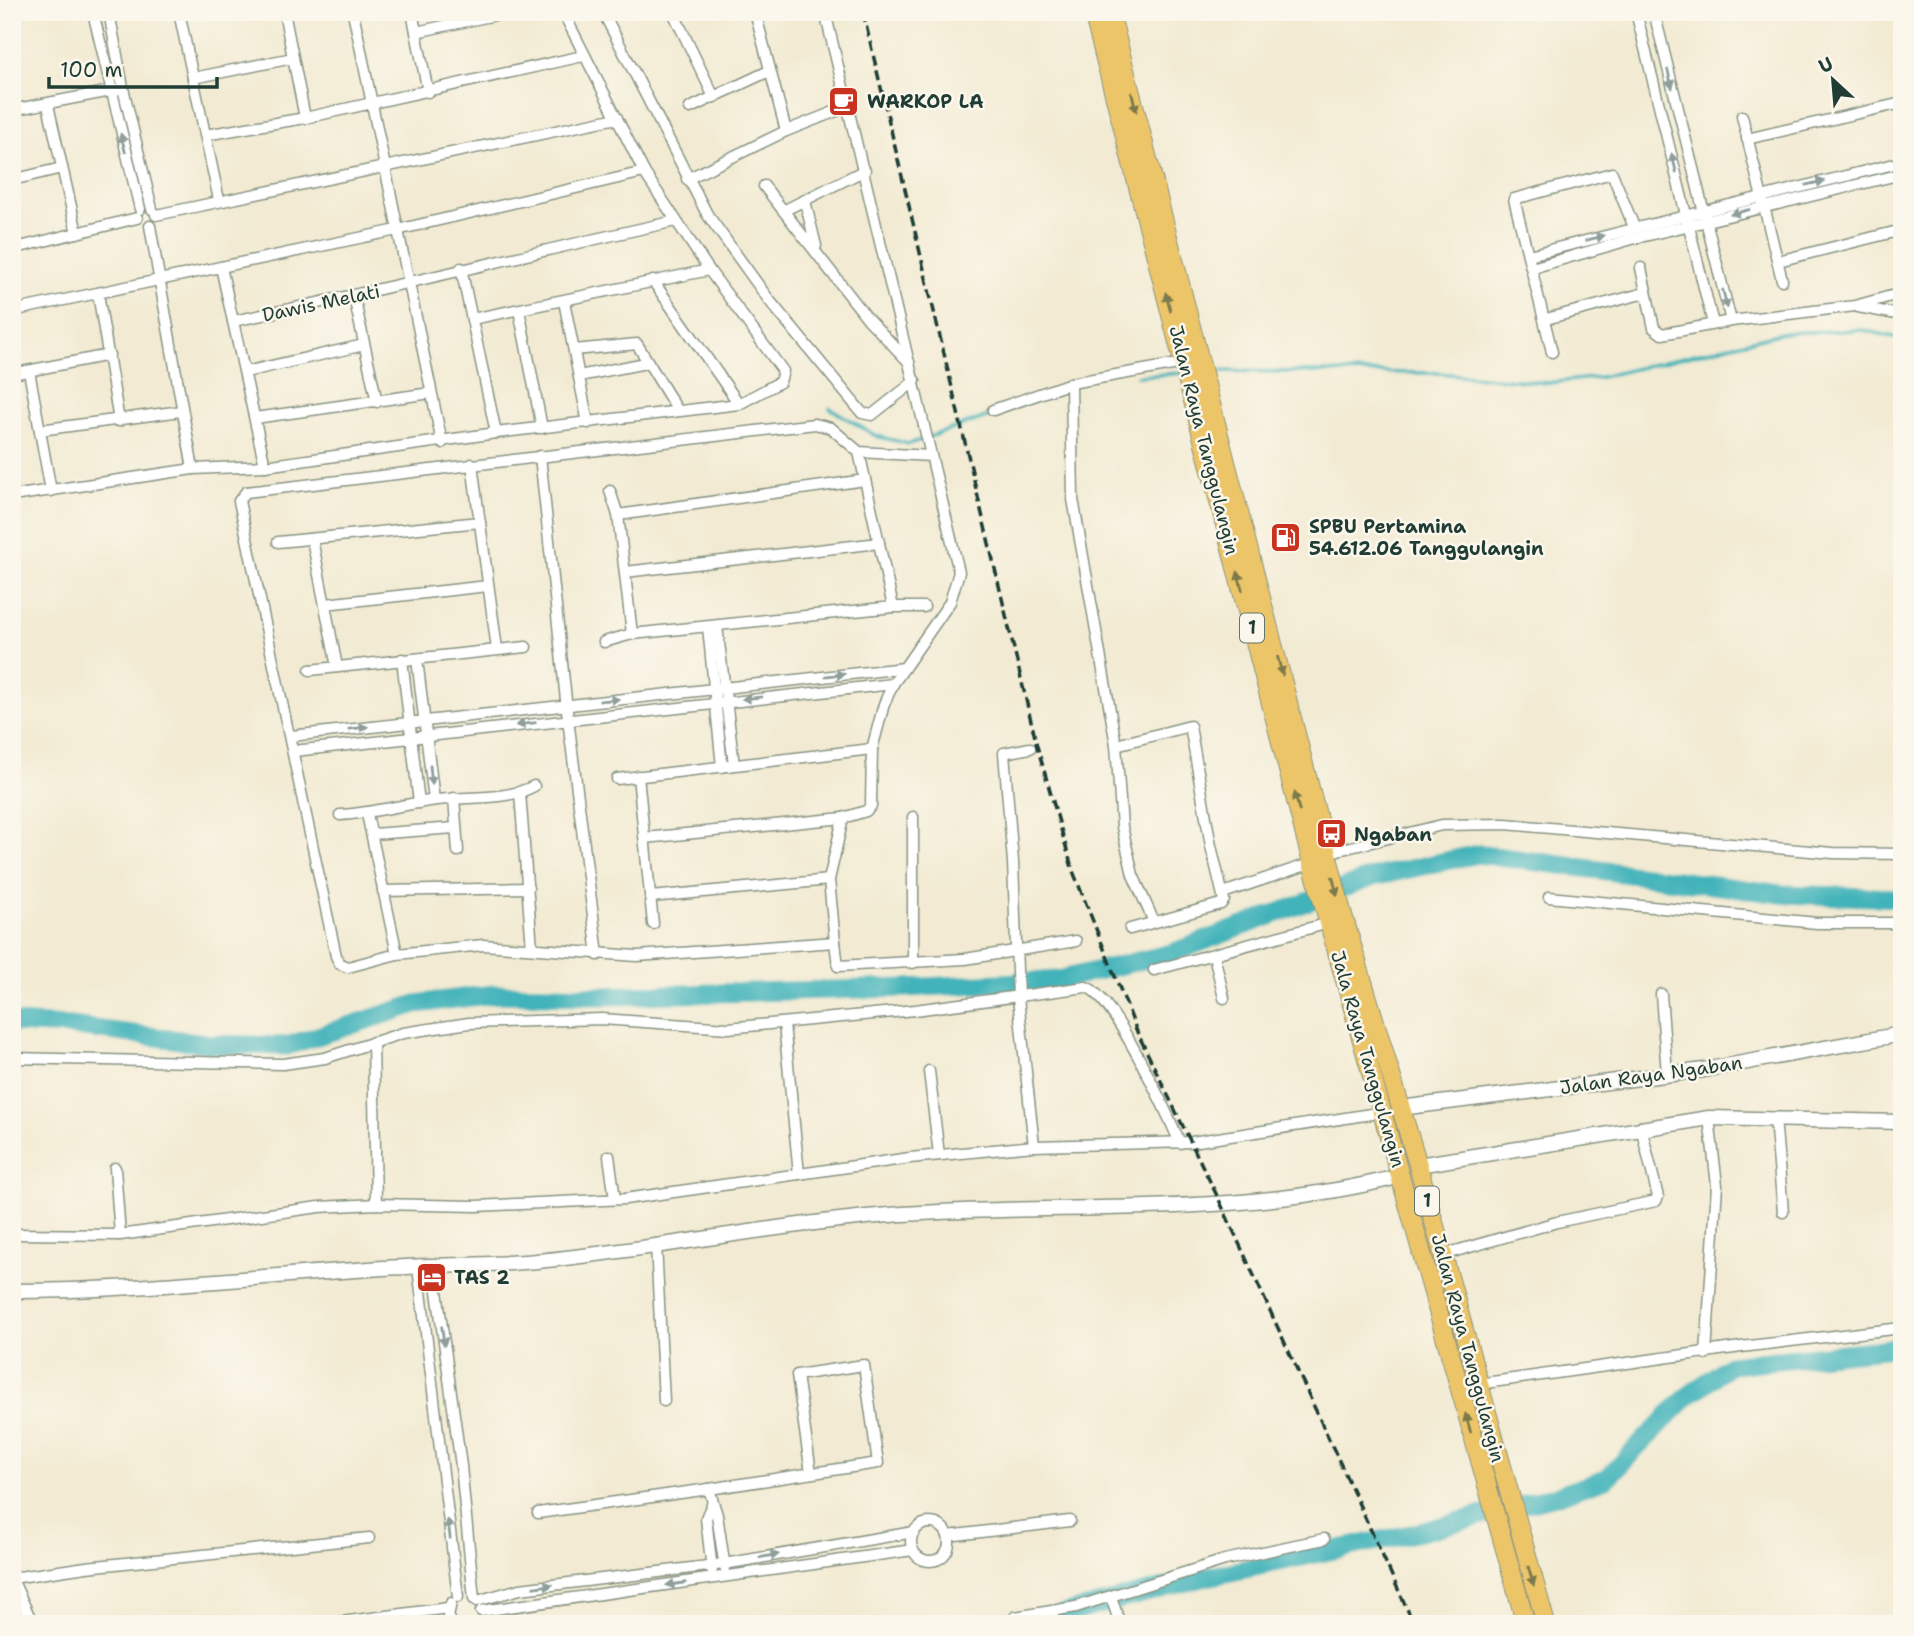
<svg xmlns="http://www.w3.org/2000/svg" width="1914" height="1636" font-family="'Shantell Sans',sans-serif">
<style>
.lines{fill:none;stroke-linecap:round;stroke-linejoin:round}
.stream{stroke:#43b3ba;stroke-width:3.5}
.river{stroke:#43b3ba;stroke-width:19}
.minor-casing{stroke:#889483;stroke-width:13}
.tertiary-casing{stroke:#889483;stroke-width:17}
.trunk-casing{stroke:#889483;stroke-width:20}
.minor{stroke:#fff;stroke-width:10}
.tertiary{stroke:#fff;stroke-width:14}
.trunk{stroke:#edc569;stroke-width:18}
.rail{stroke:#1f3d34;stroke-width:3.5;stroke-dasharray:10 5;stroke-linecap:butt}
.oneway{fill:#8f9e9a}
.oneway2{fill:#7c7a4c}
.labels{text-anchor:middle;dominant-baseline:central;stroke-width:5;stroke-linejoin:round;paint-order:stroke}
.shield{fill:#fbf7ec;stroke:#61756b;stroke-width:2}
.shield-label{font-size:18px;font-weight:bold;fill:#1f3d34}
.poi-label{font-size:19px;font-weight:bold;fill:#1f3d34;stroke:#fbf7ec;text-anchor:start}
.street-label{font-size:19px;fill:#1f3d34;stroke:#fbf7ec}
</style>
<rect width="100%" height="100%" fill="#fbf7ec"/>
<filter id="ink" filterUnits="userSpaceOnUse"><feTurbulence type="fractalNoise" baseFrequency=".0143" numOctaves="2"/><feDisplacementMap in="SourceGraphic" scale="14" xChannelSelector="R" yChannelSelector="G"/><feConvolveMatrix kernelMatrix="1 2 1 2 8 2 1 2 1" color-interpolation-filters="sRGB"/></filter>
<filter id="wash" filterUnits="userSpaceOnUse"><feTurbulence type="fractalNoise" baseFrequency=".00686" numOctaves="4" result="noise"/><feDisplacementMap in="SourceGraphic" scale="28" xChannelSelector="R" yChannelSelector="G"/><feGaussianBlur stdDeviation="1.57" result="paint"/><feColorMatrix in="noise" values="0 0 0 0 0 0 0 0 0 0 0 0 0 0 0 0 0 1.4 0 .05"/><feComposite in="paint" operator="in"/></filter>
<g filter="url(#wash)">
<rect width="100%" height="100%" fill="#f2ead2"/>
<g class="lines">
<g class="stream">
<path d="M1207 371 1438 373 1548 383 1601 377 1782 333 1863 330 1902 339"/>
<path d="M1137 376 1182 373"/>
<path d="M830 408 876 436 909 444 1035 400"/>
</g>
<g class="river">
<path d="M12 1023 70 1026 211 1044 287 1046 416 1004 494 994 602 996 905 988 1058 980 1172 953 1373 877 1478 854 1781 894 1902 898"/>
<path d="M1026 1624 1202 1578 1420 1532 1558 1495 1606 1479 1688 1396 1730 1365 1902 1347"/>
</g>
</g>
</g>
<g filter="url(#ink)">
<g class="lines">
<defs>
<g id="minor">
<path d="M93 12 140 209"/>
<path d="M109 12 123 88 152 209"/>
<path d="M179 12 219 200"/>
<path d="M284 12 305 118"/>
<path d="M353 12 442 443"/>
<path d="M412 12 428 92"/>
<path d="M603 12 707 214 769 300 862 413 872 415 915 381"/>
<path d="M673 12 714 97"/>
<path d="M755 12 786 131"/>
<path d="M825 12 959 572 950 602 893 684 884 704 872 749 871 806 866 811 843 818 829 880 835 942 637 956 483 945 397 954 348 967 340 964 336 956 239 501 246 492 815 424 831 428 859 452 931 456"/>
<path d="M1636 12 1713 324"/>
<path d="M1654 12 1731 321"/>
<path d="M416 32 509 12"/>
<path d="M193 78 293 58"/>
<path d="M48 105 77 233"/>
<path d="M690 108 769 71"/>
<path d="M12 110 116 90"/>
<path d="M1742 116 1782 280"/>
<path d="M205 135 305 118 583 56"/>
<path d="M1747 139 1902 103"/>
<path d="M687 179 786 131 849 106"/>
<path d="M12 180 62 168"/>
<path d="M764 186 868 319 909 362"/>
<path d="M805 201 816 246"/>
<path d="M785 210 865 170"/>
<path d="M156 215 617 118"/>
<path d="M150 226 193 469"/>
<path d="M12 249 137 218"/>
<path d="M1529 255 1902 162"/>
<path d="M1778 261 1902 230"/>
<path d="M221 267 265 466"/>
<path d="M461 268 496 433"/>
<path d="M1532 268 1632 239 1902 174"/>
<path d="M1641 268 1654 328 1662 334 1731 321 1855 306 1902 293"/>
<path d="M653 281 739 404"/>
<path d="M98 293 119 421"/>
<path d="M354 297 377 402"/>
<path d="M564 301 588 423"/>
<path d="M1858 307 1902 315"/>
<path d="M519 310 542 428"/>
<path d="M12 311 397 230 644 172"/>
<path d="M472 319 709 270"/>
<path d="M1546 319 1645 293"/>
<path d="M233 321C382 291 528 253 676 221"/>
<path d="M574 350 637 344 678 411"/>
<path d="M1552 352 1514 199 1612 173 1634 227"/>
<path d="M29 371 51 491"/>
<path d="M245 372 364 345"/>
<path d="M12 374 109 355"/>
<path d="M579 376 646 363"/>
<path d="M1071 383 1073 499 1116 745 1122 827 1133 875 1154 922"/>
<path d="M993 410 1071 383 1184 363"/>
<path d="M255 418 431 393"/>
<path d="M40 430 181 411"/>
<path d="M540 456 568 719 598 955"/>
<path d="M472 464 497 649"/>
<path d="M610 491 618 515 632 634"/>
<path d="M12 496 193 469 265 466 496 433 739 404 780 382 783 371 709 270 644 172 563 12"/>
<path d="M618 515 865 480"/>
<path d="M312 539 337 667"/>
<path d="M278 542 480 522"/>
<path d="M625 572 879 543"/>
<path d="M325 604 488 586"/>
<path d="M893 607H924"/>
<path d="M717 626 734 765"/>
<path d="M708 627 722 767"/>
<path d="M604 642 632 634 893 607 859 452"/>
<path d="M402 659 419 803"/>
<path d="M417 659 434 800"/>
<path d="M310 670 526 647"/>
<path d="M291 736 904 668"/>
<path d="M1116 745 1190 726 1211 846 1224 900 1221 904 1130 929"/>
<path d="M1030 748 1004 753 1013 862 1018 998 1034 1146"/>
<path d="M294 751 893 684"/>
<path d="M638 776 653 924"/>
<path d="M617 779 872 749"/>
<path d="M520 793 532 948"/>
<path d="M454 798 458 851"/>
<path d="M367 814 397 954"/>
<path d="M340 815C373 813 404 804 437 800 468 796 506 801 534 786"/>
<path d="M913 817V963"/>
<path d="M372 834 455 828"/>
<path d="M645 838 843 818"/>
<path d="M1326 853 1442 825 1505 824 1833 853 1902 854"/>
<path d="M383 891 528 888"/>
<path d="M1223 893 1312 863"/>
<path d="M651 897 829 880"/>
<path d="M1549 897 1817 923H1902"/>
<path d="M835 942 838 966 965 959 1076 941"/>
<path d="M1214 955 1224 998"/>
<path d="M1154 970 1329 923"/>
<path d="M1661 994 1667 1074"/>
<path d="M784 1024 799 1174"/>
<path d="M373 1042 376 1204"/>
<path d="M12 1058 283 1064 325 1058 403 1033 469 1023 602 1019 728 1028 915 1010 1086 987C1112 993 1168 1115 1180 1143"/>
<path d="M929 1071 939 1155"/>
<path d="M1775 1118 1783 1212"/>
<path d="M609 1156 615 1199"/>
<path d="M115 1168 120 1235"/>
<path d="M12 1234 120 1235 319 1207 376 1204 476 1206 625 1199 910 1158 1034 1146 1192 1142 1384 1112"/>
<path d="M656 1244 664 1401"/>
<path d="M1442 1255 1557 1222 1656 1201 1658 1197 1641 1127"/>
<path d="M418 1267 458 1597"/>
<path d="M434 1269 461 1466 474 1599"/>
<path d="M1706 1354 1717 1185 1709 1118"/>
<path d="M1478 1384 1741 1347 1902 1328"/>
<path d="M709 1489 878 1463 864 1365 797 1375 811 1473"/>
<path d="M712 1504 706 1518 712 1570"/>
<path d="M538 1513 709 1489 717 1515 725 1568"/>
<circle cx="930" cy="1542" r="19"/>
<path d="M948 1536 1070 1521"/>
<path d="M12 1578 86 1567 369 1538"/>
<path d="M12 1579 33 1624"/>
<path d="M1111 1597 1120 1624"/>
<path d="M477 1601 520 1589 724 1564 914 1532"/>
<path d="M12 1603 22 1624"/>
<path d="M451 1603 448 1616 452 1624"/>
<path d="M481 1611 913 1550"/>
<path d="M1015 1617 1076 1607 1225 1560 1324 1539"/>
<path d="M326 1624 448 1608"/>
</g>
<g id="tertiary">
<path d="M1400 1108 1704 1070 1902 1034"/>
<path d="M1418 1165 1709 1118 1902 1122"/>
<path d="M12 1291C132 1291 250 1277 369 1269 425 1265 481 1266 537 1261 651 1250 764 1226 878 1216 1052 1201 1230 1221 1401 1176"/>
</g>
<g id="trunk">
<path d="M1093 12 1312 863 1526 1624"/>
<path d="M1110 12 1342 912 1418 1165 1546 1624"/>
</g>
</defs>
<use href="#minor" class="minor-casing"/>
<use href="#tertiary" class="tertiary-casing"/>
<use href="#trunk" class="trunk-casing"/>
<use href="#minor" class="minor"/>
<use href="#tertiary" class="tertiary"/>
<use href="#trunk" class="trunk"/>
<path class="rail" d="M863 12 1037 746 1073 871 1138 1034 1221 1204 1414 1624"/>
</g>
<defs><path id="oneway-solid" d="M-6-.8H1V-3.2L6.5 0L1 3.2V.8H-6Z" transform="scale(1.75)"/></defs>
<g class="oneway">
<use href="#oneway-solid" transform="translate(1670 79) rotate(76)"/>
<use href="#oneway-solid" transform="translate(123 143) rotate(-104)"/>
<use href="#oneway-solid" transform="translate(1674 163) rotate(-104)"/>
<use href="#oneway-solid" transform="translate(1815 183) rotate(-13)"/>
<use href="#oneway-solid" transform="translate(1740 212) rotate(166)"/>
<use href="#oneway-solid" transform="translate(1595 238) rotate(-15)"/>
<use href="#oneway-solid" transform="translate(1725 299) rotate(76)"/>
<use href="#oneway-solid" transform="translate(835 675) rotate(-6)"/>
<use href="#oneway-solid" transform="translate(752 698) rotate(174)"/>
<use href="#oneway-solid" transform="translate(609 700) rotate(-6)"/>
<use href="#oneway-solid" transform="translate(526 724) rotate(173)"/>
<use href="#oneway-solid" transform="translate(358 728) rotate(-7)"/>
<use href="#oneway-solid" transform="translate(431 775) rotate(84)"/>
<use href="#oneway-solid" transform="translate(443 1336) rotate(82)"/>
<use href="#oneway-solid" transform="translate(449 1529) rotate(-97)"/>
<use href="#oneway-solid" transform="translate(769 1556) rotate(-10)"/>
<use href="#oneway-solid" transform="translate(676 1584) rotate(172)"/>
<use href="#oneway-solid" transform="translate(543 1586) rotate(-7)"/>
</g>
<g class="oneway2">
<use href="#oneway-solid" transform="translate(1134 102) rotate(75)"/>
<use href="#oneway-solid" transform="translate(1168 302) rotate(-105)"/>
<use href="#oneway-solid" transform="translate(1240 581) rotate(-104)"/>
<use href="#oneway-solid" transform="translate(1280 666) rotate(75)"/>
<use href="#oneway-solid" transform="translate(1297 802) rotate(-104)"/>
<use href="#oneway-solid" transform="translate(1335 886) rotate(75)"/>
<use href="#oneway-solid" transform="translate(1468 1423) rotate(-106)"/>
<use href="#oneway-solid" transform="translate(1531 1576) rotate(73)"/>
</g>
</g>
<defs>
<symbol id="cafe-square" viewBox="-11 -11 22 22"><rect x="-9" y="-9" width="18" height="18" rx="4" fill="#c8321e" stroke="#fbf7ec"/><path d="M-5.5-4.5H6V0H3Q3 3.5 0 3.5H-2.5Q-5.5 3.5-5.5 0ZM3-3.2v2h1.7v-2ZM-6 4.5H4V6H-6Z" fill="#fff"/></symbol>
<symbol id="fuel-square" viewBox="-11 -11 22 22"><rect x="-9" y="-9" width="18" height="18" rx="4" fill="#c8321e" stroke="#fbf7ec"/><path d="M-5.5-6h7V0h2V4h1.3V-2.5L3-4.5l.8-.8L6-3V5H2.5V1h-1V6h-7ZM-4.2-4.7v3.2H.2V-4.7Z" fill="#fff"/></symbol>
<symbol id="bus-square" viewBox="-11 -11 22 22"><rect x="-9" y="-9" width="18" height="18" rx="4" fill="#c8321e" stroke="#fbf7ec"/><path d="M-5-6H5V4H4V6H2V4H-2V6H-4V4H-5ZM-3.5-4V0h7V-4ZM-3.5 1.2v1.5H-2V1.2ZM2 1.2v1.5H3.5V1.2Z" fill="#fff"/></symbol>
<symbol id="hotel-square" viewBox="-11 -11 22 22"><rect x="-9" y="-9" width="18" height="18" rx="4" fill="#c8321e" stroke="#fbf7ec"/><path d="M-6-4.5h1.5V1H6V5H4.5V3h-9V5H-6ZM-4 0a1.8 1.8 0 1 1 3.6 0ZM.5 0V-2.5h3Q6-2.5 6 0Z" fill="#fff"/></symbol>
</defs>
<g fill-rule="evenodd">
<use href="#cafe-square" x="826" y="84" width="35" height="35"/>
<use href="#fuel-square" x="1268" y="520" width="35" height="35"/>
<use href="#bus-square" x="1314" y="816" width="35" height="35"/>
<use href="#hotel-square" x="414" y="1260" width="35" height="35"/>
</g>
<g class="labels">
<g class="shield">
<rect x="1240" y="613.5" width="24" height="29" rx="5"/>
<rect x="1415" y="1186.5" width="24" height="29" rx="5"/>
</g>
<g class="shield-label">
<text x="1252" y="628">1</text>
<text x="1427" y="1201">1</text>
</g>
<g class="poi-label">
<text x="867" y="101">WARKOP LA</text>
<text x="1309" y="526">SPBU Pertamina<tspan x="1309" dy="22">54.612.06 Tanggulangin</tspan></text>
<text x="1354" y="834">Ngaban</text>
<text x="454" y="1277">TAS 2</text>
</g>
<g class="street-label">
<text transform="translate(321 303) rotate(-12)">Dawis Melati</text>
<text transform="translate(1204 440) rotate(76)">Jalan Raya Tanggulangin</text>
<text transform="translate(1368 1059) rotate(74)">Jala Raya Tanggulangin</text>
<text transform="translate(1651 1075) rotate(-8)">Jalan Raya Ngaban</text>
<text transform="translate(1468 1348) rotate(75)">Jalan Raya Tanggulangin</text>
</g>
</g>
<rect width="1914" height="1636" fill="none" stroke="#fbf7ec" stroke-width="42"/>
<g transform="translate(1833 80) rotate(334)" stroke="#fbf7ec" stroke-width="5" paint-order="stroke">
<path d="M0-5L12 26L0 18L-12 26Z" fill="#1f3d34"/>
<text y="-10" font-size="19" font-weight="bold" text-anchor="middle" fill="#1f3d34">U</text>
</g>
<path d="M49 77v10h168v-10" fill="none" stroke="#1f3d34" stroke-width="3.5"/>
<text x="60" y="77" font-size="21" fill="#1f3d34" stroke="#fbf7ec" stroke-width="5" paint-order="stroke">100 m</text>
</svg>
